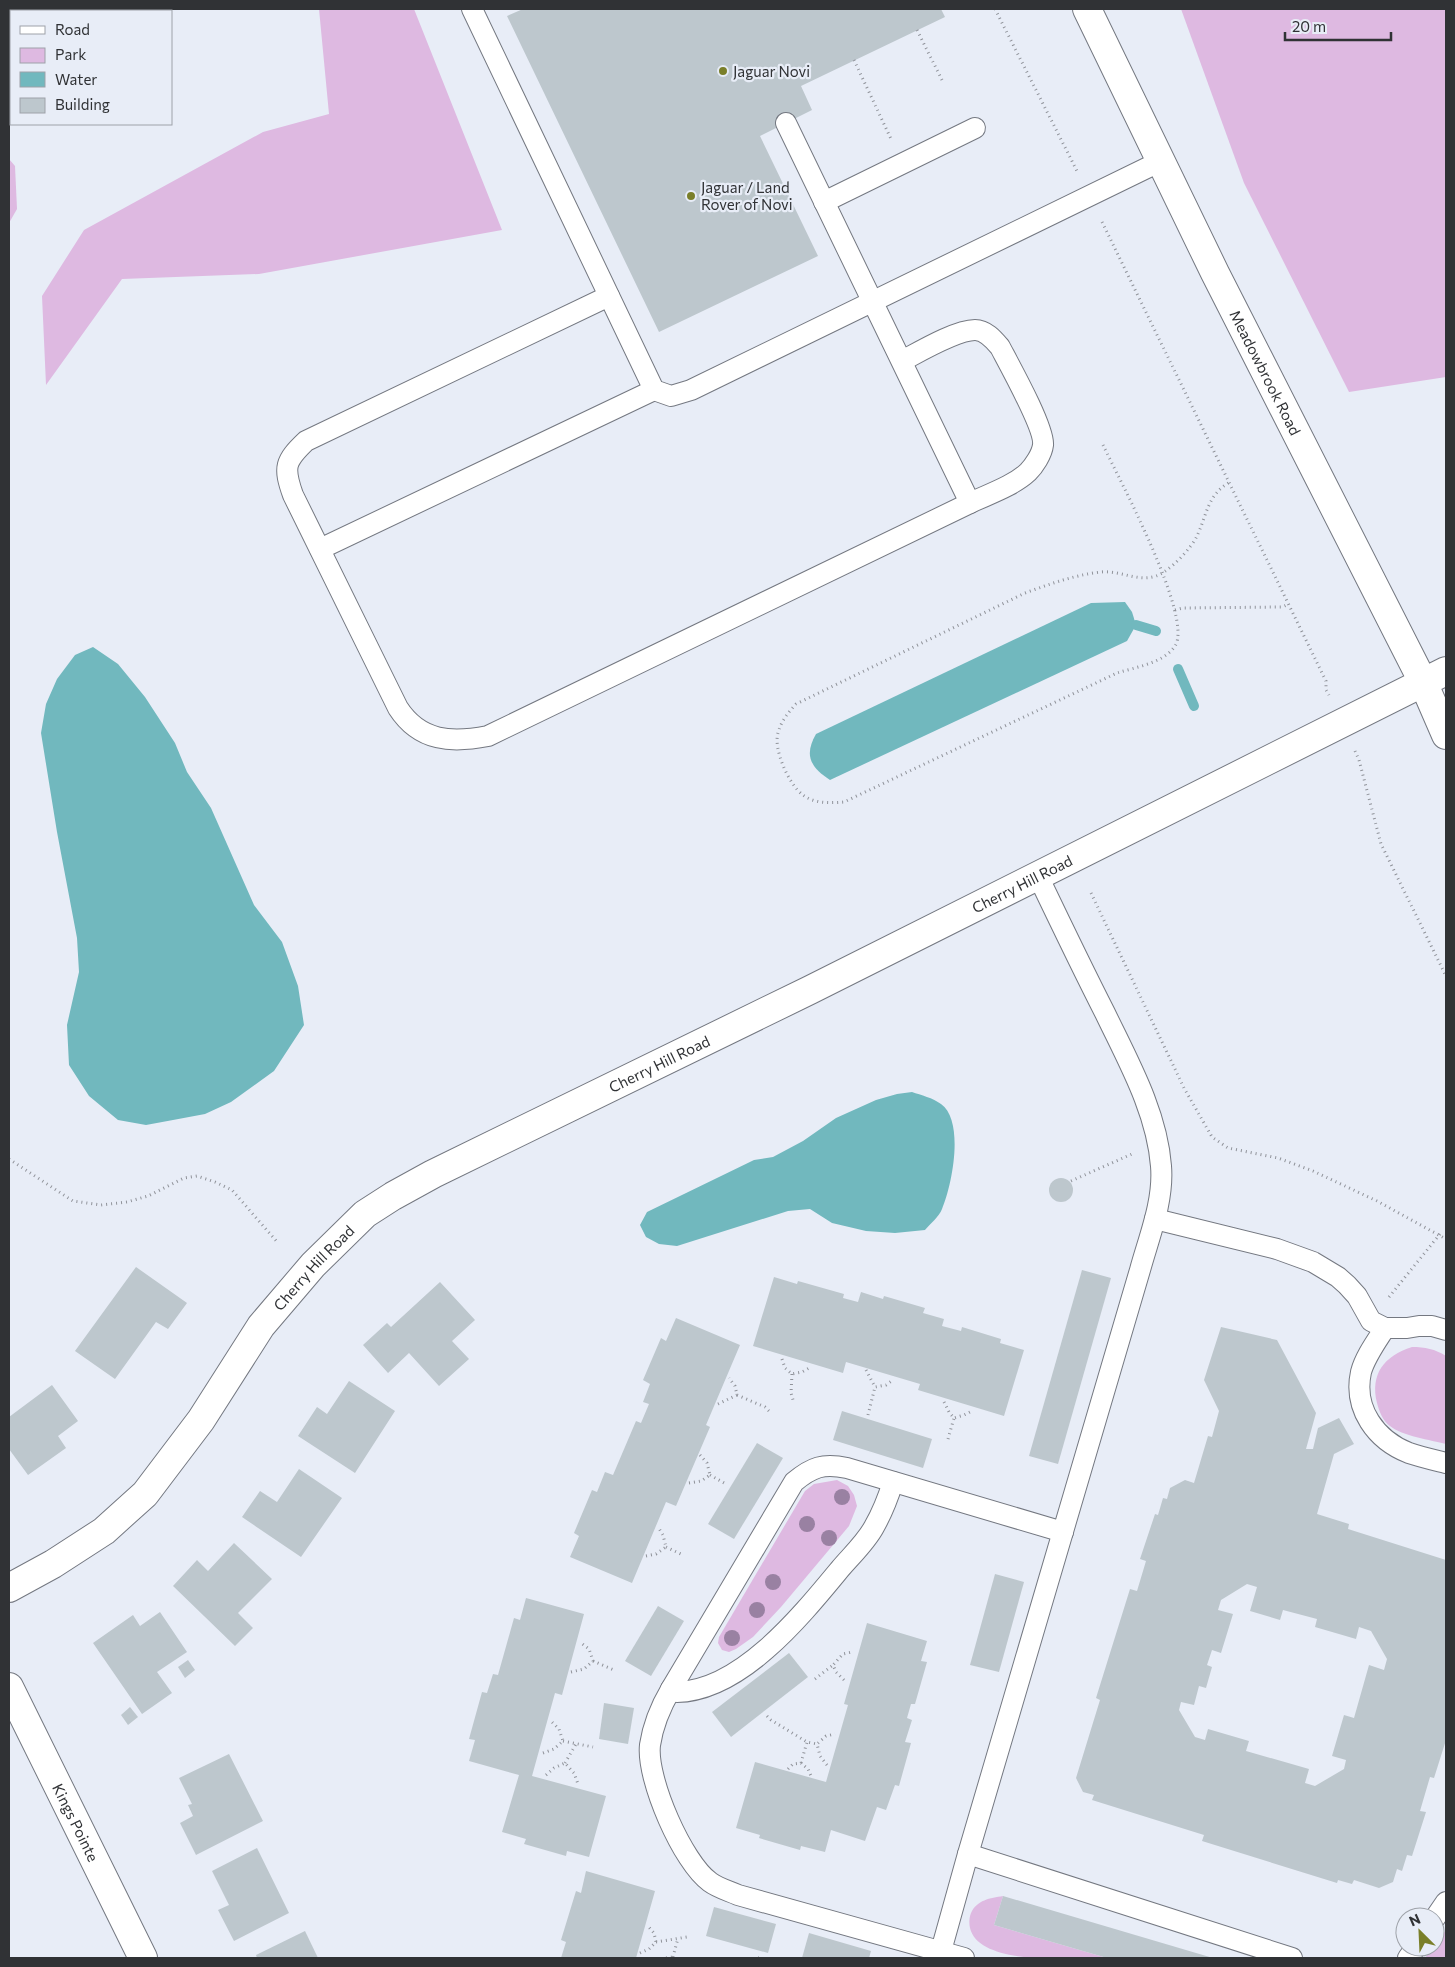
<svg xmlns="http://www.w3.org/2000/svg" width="1455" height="1967" font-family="Commissioner,sans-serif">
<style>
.green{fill:#deb9e1}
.water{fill:#71b8be}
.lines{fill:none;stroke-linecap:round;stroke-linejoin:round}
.stream{stroke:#71b8be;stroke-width:10}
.building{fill:#bdc7cd;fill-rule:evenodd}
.lane-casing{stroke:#747881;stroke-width:22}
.street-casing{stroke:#747881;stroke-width:30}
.secondary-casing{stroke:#747881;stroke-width:30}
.path{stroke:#90939a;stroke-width:3;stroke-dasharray:1 4;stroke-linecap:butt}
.lane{stroke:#fff;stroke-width:20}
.street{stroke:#fff;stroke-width:28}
.secondary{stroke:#fff;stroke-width:28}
.tree{fill:#9981a2}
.poi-dot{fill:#7a7f29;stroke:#e8edf7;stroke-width:2}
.labels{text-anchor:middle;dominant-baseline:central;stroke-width:4.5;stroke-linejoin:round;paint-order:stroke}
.poi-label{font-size:15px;fill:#303235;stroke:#e8edf7;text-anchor:start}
.street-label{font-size:15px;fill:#303235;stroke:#e8edf7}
</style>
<rect width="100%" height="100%" fill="#e8edf7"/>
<g class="green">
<path d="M319 9H414L502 230 259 274 122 279 46 385 42 296 84 230 263 132 329 114Z"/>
<path d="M1181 9H1446V377L1349 392 1244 183Z"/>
<path d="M9 159 15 166 17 209 9 223Z"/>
<path d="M1412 1347C1425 1347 1435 1349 1446 1356V1444C1431 1440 1402 1436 1390 1426 1383 1421 1379 1411 1377 1403 1370 1374 1384 1356 1412 1347Z"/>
<path d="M837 1480 848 1486 854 1495 857 1506 849 1526 781 1607 753 1637 736 1649 729 1652 722 1650 718 1643 719 1637 805 1491 814 1484Z"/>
<path d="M1003 1896 994 1925 1107 1958C1076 1958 979 1967 970 1928 969 1924 969 1918 971 1913 977 1900 990 1898 1003 1896Z"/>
<path d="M1446 1930V1958H1425Z"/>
</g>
<g class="water">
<path d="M1125 602 1132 612 1136 625 1127 641 830 780C810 767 804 755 816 734L1091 603Z"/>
<path d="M93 647 118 664 145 697 175 743 187 772 211 808 254 905 282 942 298 986 304 1025 274 1071 231 1102 205 1114 173 1120 146 1125 118 1120 89 1096 69 1065 67 1025 79 972 77 938 57 832 41 733 46 704 57 679 75 655Z"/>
<path d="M912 1092C921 1095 933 1098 941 1104 965 1121 952 1186 942 1209 939 1217 930 1224 925 1230L895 1233 866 1231 832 1223 810 1209 788 1211 677 1246 659 1244 646 1237 640 1225 647 1212 754 1160 773 1157 803 1141 836 1118 876 1100 897 1094Z"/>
</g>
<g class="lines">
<g class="stream">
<path d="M1136 625 1156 631"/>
<path d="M1178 669 1194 706"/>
</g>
</g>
<g class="building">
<path d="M9 9H182V10L11 11V32L9 33Z"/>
<path d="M523 9H941L945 17 801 86 812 110 760 136 818 256 659 332 507 16Z"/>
<circle cx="1061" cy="1190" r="12"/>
<path d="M136 1267 187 1303 168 1329 156 1322 115 1379 75 1351Z"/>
<path d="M1082 1270 1111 1278 1058 1464 1029 1456Z"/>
<path d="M774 1277 797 1284 798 1281 844 1294 843 1298 858 1302 861 1292 883 1299 884 1296 925 1308 923 1313 944 1319 942 1326 961 1331 962 1327 1001 1339 1000 1343 1024 1350 1004 1416 918 1390 920 1384 846 1362 843 1373 753 1346Z"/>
<path d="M440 1282 475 1320 452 1341 469 1359 439 1386 409 1353 388 1373 363 1345 387 1323 391 1327Z"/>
<path d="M676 1318 740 1345 706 1425 710 1427 676 1506 666 1502 632 1583 570 1557 579 1536 574 1533 592 1490 597 1492 605 1472 613 1475 636 1421 641 1423 649 1404 643 1402 650 1384 643 1380 661 1338 666 1341Z"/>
<path d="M1221 1327 1277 1340 1316 1413 1306 1449H1313L1318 1428 1339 1418 1354 1444 1334 1454 1317 1514 1349 1524 1348 1529 1446 1560V1740L1434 1778 1430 1777 1420 1811 1426 1812 1412 1856 1407 1855 1402 1871 1397 1869 1393 1882 1379 1888 1354 1880 1352 1884 1338 1880 1337 1883 1202 1841 1204 1835 1092 1800 1094 1795 1083 1792 1076 1778 1100 1700 1096 1698 1130 1589 1137 1591 1146 1561 1140 1559 1155 1514 1158 1515 1163 1498 1167 1499 1170 1488 1185 1480 1194 1483 1208 1436 1212 1437 1219 1411 1204 1380ZM1247 1584 1257 1587 1250 1611 1280 1620 1283 1610 1317 1619 1315 1627 1356 1639 1359 1627 1371 1631 1387 1659 1384 1670 1369 1665 1354 1718 1344 1715 1332 1756 1346 1760 1344 1769 1315 1786 1305 1783 1309 1769 1246 1751 1249 1741 1208 1729 1205 1740 1195 1737 1179 1710 1181 1702 1194 1705 1199 1686 1206 1688 1212 1667 1207 1665 1212 1650 1221 1653 1233 1614 1218 1610 1221 1600Z"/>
<path d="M349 1381 395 1411 355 1473 298 1436 317 1407 327 1414Z"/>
<path d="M52 1385 78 1421 58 1436 66 1448 28 1475 9 1449V1417Z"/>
<path d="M842 1411 932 1439 923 1468 833 1440Z"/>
<path d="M757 1443 783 1458 734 1539 708 1524Z"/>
<path d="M299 1469 342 1498 301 1557 242 1517 260 1491 277 1502Z"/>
<path d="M234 1543 272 1579 238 1613 253 1628 235 1646 173 1586 197 1560 208 1571Z"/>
<path d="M995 1574 1024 1582 999 1672 970 1665Z"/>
<path d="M526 1598 584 1614 562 1695 555 1693 532 1776 606 1796 589 1857 567 1851 566 1856 524 1844 526 1839 502 1832 519 1775 469 1761 475 1740 469 1739 482 1692 487 1693 493 1674 498 1675 514 1618 520 1620Z"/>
<path d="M658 1606 684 1621 651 1676 625 1661Z"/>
<path d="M160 1612 187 1652 157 1672 172 1693 142 1714 93 1643 133 1615 140 1626Z"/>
<path d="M867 1623 927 1641 921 1661 927 1662 915 1704H911L907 1718 912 1720 905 1742 911 1743 899 1786 895 1785 886 1810 877 1807 865 1841 831 1830 825 1852 801 1846 800 1850 759 1838 760 1835 736 1828 755 1762 826 1782 848 1705 844 1704Z"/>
<path d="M789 1653 808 1677 731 1737 712 1712Z"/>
<path d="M188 1660 195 1670 185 1678 178 1667Z"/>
<path d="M604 1703 634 1708 628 1744 599 1739Z"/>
<path d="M130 1707 138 1717 128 1725 121 1715Z"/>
<path d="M229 1754 263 1821 196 1855 180 1823 193 1816 188 1805 192 1804 179 1778Z"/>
<path d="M257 1848 289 1913 234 1941 218 1910 229 1905 212 1871Z"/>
<path d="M586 1871 655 1891 636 1958H561L566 1942 561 1940 576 1891 581 1893Z"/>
<path d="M1003 1896 1213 1958H1107L994 1925Z"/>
<path d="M714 1907 776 1924 768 1953 706 1936Z"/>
<path d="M305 1931 318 1958H257L256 1955Z"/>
<path d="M809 1933 871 1951 869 1958H802Z"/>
</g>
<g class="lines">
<defs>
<g id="lane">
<path d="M472 9 654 390 671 396 691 390 1161 161"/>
<path d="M786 123 970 503"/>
<path d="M824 202 975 128"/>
<path d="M609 296 306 441C285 461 283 467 293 495L398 708C420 742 452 743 488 736L970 503C989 494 1013 486 1028 472 1034 466 1042 454 1043 445 1045 429 1010 366 1000 347 994 340 986 330 975 330 956 330 919 352 902 361"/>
<path d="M320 549 654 390"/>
<path d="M1155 1219 1277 1249 1313 1262 1338 1277 1347 1285 1357 1296 1371 1321 1385 1328H1407L1419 1326H1432L1446 1330"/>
<path d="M1385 1328C1376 1342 1365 1357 1361 1372 1353 1409 1376 1440 1409 1453 1421 1457 1434 1460 1446 1463"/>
<path d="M671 1689 677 1692C741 1691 802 1615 840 1569 851 1556 866 1542 874 1527 882 1513 888 1498 893 1482"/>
<path d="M968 1854 1292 1958"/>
<path d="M1435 1918 1446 1902"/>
<path d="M939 1958 968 1854 1140 1270C1149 1237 1164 1201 1161 1166 1157 1112 1128 1061 1105 1013 1082 968 1060 922 1038 876"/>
<path d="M964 1958 738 1895C729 1891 718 1888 710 1882 683 1863 646 1779 650 1745 653 1725 661 1706 671 1689L794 1482C812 1467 823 1463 847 1468L1063 1532"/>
<path d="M1408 1958 1416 1947"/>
</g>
<g id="street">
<path id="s1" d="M9 1588 53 1564 104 1531 145 1494 201 1420 261 1326 313 1265 365 1214 393 1196 433 1174 810 990 1446 671"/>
<path id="s2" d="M9 1687 143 1958"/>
</g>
<g id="secondary">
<path id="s3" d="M1087 9 1215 273 1423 682 1446 735"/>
</g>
</defs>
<use href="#lane" class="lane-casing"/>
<use href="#street" class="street-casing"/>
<use href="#secondary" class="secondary-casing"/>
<g class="path">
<path d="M995 9 1077 171"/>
<path d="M917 30 942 80"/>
<path d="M854 60 891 139"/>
<path d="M1102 222 1326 681V690L1329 695"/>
<path d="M1103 445C1118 477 1194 618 1175 646 1164 663 1136 667 1117 673L844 802C830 803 815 804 803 795 789 785 773 749 778 733 781 721 788 713 796 704L1025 593C1050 584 1074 575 1101 572 1123 570 1143 586 1164 572 1176 564 1191 548 1197 536 1207 515 1207 495 1230 482"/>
<path d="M1175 610 1183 608 1282 607 1289 604"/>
<path d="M1355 751 1359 760 1381 844 1446 976"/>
<path d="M1091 893 1184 1088 1212 1137 1228 1148 1278 1158 1313 1171 1377 1201 1446 1239"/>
<path d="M9 1159 73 1201 101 1205 127 1202 148 1196 184 1178 197 1176 215 1182 232 1190 278 1243"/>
<path d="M1071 1181 1132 1154"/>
<path d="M1389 1297 1440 1234"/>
<path d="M782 1359 785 1368 792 1374 802 1372 811 1367"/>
<path d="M866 1370 875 1387 886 1385 893 1380"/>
<path d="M792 1374 791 1393 793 1400"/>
<path d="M737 1395 765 1407 771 1413"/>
<path d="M944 1402 949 1412 954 1418 964 1415 972 1411"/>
<path d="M718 1404 737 1395 735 1386 729 1378"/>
<path d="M868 1415 875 1387"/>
<path d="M948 1439 954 1418"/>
<path d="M710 1475 726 1484"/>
<path d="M689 1483 701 1481 710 1475 707 1463 700 1455"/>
<path d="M666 1547 683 1555"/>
<path d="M646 1556 656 1554 666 1547 663 1535 658 1527"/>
<path d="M593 1661 614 1670"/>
<path d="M571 1672 584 1669 593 1661 589 1649 580 1642"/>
<path d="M815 1679 833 1665"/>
<path d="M844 1680 836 1672 833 1665 843 1654 852 1652"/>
<path d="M767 1716 771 1720 807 1742 817 1744"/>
<path d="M563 1741 593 1747"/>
<path d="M543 1753 554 1749 563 1741 559 1729 551 1721"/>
<path d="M565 1763 576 1744"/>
<path d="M801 1763 807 1742"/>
<path d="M827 1765 820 1756 817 1744 826 1736 835 1734"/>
<path d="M788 1769 793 1764 801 1763 808 1769 811 1776"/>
<path d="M546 1775 554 1768 565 1763 574 1773 578 1784"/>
<path d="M656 1942 687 1937"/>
<path d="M640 1953 649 1949 656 1942 654 1933 648 1926"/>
<path d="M673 1957 678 1938"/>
<path d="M666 1958 673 1957 674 1958"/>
<path d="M758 1958H759"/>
</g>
<use href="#lane" class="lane"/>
<use href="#street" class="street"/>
<use href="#secondary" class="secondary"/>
</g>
<g class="tree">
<circle cx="842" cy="1497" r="8"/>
<circle cx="807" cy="1524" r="8"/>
<circle cx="829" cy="1538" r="8"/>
<circle cx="773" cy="1582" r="8"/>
<circle cx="757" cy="1610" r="8"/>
<circle cx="732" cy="1638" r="8"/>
</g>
<g class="poi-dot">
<circle cx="723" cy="71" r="5"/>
<circle cx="691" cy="196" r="5"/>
</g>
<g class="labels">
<g class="poi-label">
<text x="733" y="71">Jaguar Novi</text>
<text x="701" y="187">Jaguar / Land<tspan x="701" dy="17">Rover of Novi</tspan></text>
</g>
<g class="street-label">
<text stroke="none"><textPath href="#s3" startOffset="405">Meadowbrook Road</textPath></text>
<text stroke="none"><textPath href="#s1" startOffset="1259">Cherry Hill Road</textPath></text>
<text stroke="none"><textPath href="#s1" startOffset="854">Cherry Hill Road</textPath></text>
<text stroke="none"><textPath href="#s1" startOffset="449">Cherry Hill Road</textPath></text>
<text stroke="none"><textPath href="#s2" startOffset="151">Kings Pointe</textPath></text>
</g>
</g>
<rect width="1455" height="1967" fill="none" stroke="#303235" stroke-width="20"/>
<rect x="10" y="10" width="162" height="115" fill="#e8edf7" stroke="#9ea2a9"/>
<rect x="20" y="26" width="25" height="8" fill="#ffffff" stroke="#9ea2a9"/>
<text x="55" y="35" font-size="15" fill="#303235">Road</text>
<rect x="20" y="48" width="25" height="15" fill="#deb9e1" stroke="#9ea2a9"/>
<text x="55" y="60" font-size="15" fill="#303235">Park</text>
<rect x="20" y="72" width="25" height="15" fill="#71b8be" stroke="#9ea2a9"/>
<text x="55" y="85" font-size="15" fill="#303235">Water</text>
<rect x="20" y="98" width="25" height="15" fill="#bdc7cd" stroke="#9ea2a9"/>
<text x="55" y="110" font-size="15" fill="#303235">Building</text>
<g transform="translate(1420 1932) rotate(336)"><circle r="24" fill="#e8edf7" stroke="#9ea2a9"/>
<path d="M0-4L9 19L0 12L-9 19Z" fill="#7a7f29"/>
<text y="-8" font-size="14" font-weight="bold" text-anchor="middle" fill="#303235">N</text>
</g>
<path d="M1285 32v8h106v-8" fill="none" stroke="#303235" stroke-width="2.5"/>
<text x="1292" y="32" font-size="15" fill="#303235" stroke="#e8edf7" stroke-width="4" paint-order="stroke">20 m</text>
</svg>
